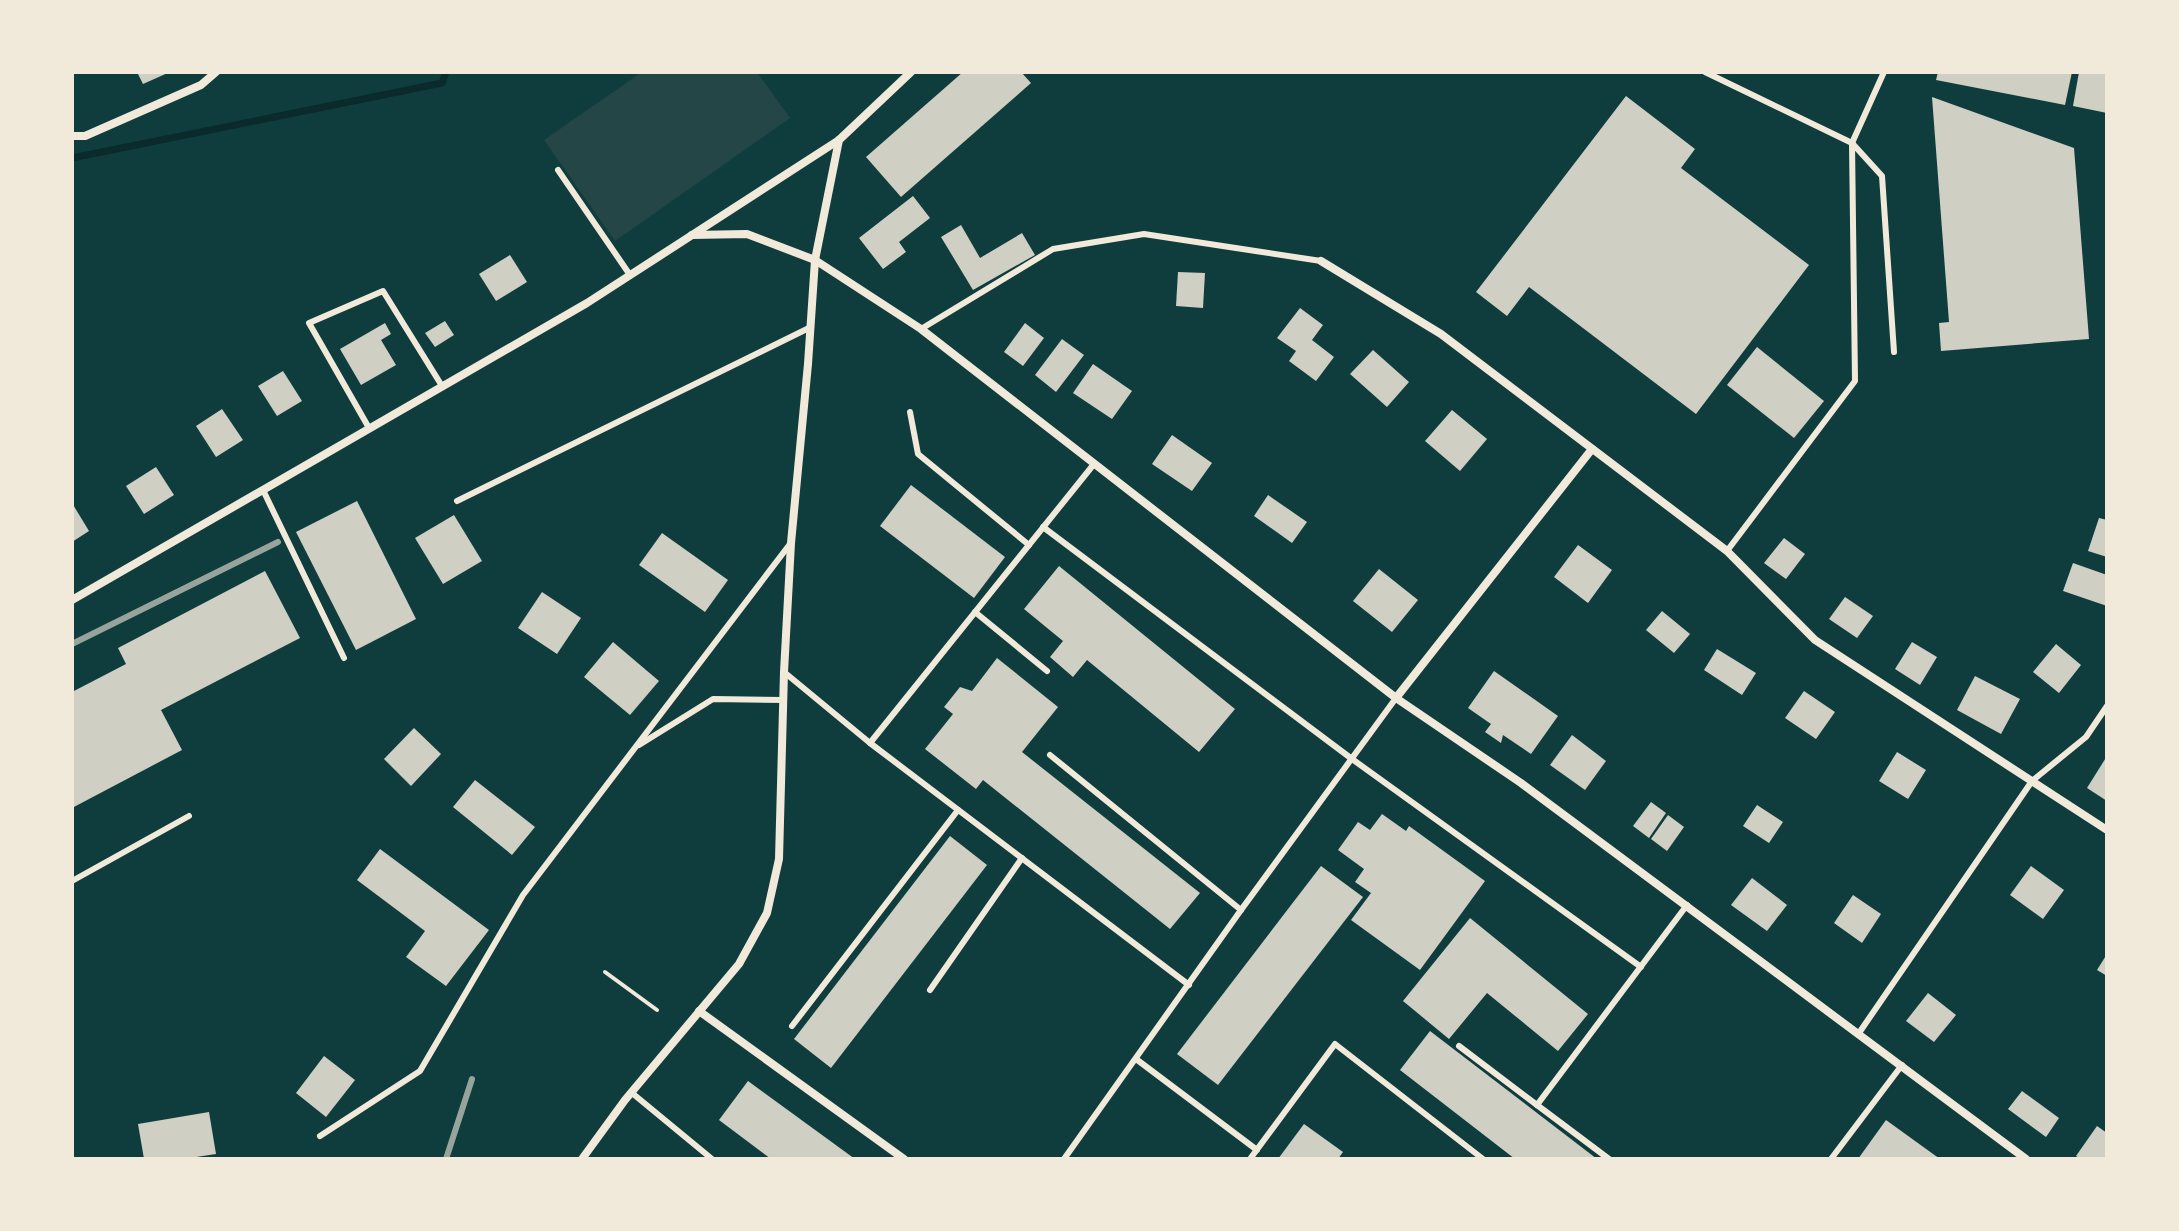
<svg xmlns="http://www.w3.org/2000/svg" width="2179" height="1231" font-family="'Open Sans',sans-serif">
<style>
.green{fill:#244646}
.lines{fill:none;stroke-linecap:round;stroke-linejoin:round}
.stream{stroke:#0a2a2b;stroke-width:7}
.building{fill:#cfcfc3}
.path{stroke:#f1e9da;stroke-width:4}
.service{stroke:#f1e9da;stroke-width:6}
.minor{stroke:#f1e9da;stroke-width:8}
.rail{stroke:#97a49c;stroke-width:6}
</style>
<rect width="100%" height="100%" fill="#0f3d3e"/>
<path class="green" d="M642 72H757L790 118 615 241 544 140Z"/>
<g class="lines">
<path class="stream" d="M72 158 442 83 446 72"/>
</g>
<g class="building">
<path d="M137 72H170L143 84Z"/>
<path d="M963 72H1021L1031 83 901 197 866 157Z"/>
<path d="M1938 72H2072L2065 105 1936 80Z"/>
<path d="M2079 72H2107V113L2073 106Z"/>
<path d="M1626 96 1695 149 1681 168 1809 265 1696 414 1529 287 1507 316 1476 292Z"/>
<path d="M1932 97 2074 148 2089 339 1941 351 1939 323 1949 322Z"/>
<path d="M913 196 930 218 899 242 906 252 883 269 859 238Z"/>
<path d="M961 225 980 258 1022 233 1035 255 973 290 941 237Z"/>
<path d="M510 255 527 282 496 301 479 274Z"/>
<path d="M1178 272 1205 273 1203 308 1176 306Z"/>
<path d="M1300 308 1323 325 1312 340 1334 357 1316 381 1289 361 1296 351 1277 338Z"/>
<path d="M445 321 454 335 435 347 425 333Z"/>
<path d="M385 323 391 334 381 340 396 365 361 385 340 349Z"/>
<path d="M1025 323 1044 338 1023 366 1004 352Z"/>
<path d="M1062 339 1084 355 1056 392 1035 375Z"/>
<path d="M1757 347 1824 401 1794 438 1727 385Z"/>
<path d="M1373 350 1409 382 1387 407 1350 374Z"/>
<path d="M1093 364 1132 391 1112 419 1073 393Z"/>
<path d="M283 371 302 401 277 416 258 386Z"/>
<path d="M222 409 243 440 216 457 196 426Z"/>
<path d="M1452 410 1487 439 1460 471 1425 441Z"/>
<path d="M1172 435 1212 463 1192 491 1152 464Z"/>
<path d="M156 467 174 495 144 514 126 486Z"/>
<path d="M911 485 1005 557 974 598 880 526Z"/>
<path d="M1268 495 1307 522 1292 543 1254 516Z"/>
<path d="M357 501 416 619 356 650 296 532Z"/>
<path d="M72 503 89 531 72 542Z"/>
<path d="M454 515 482 561 443 584 415 538Z"/>
<path d="M2099 518 2107 520V557L2088 551Z"/>
<path d="M662 533 728 580 705 612 639 565Z"/>
<path d="M1784 538 1805 554 1786 579 1764 563Z"/>
<path d="M1578 545 1612 570 1588 603 1554 577Z"/>
<path d="M2073 563 2107 575V606L2063 591Z"/>
<path d="M1059 566 1235 709 1199 752 1087 660 1073 677 1050 657 1063 641 1024 609Z"/>
<path d="M1379 569 1418 600 1392 632 1353 601Z"/>
<path d="M265 571 300 638 161 710 182 750 72 808V692L126 664 118 648Z"/>
<path d="M542 592 581 618 557 654 518 628Z"/>
<path d="M1845 597 1873 616 1857 638 1829 619Z"/>
<path d="M1662 611 1690 634 1674 653 1646 630Z"/>
<path d="M613 642 659 681 630 715 584 677Z"/>
<path d="M1912 642 1937 657 1920 685 1895 669Z"/>
<path d="M2056 644 2081 665 2059 693 2033 672Z"/>
<path d="M1717 649 1756 673 1742 695 1704 670Z"/>
<path d="M997 658 1058 707 1022 752 1200 893 1170 929 983 780 976 789 925 749 953 714 944 707 960 687 972 691Z"/>
<path d="M1494 671 1558 716 1531 754 1503 735 1501 743 1485 732 1491 724 1468 708Z"/>
<path d="M1975 676 2020 699 2001 734 1957 710Z"/>
<path d="M1804 691 1835 712 1816 739 1785 718Z"/>
<path d="M414 728 441 754 411 786 384 759Z"/>
<path d="M1572 735 1606 761 1585 790 1550 765Z"/>
<path d="M1897 752 1926 770 1908 799 1879 781Z"/>
<path d="M2107 756V801L2087 788Z"/>
<path d="M475 780 535 827 512 855 453 807Z"/>
<path d="M1651 802 1666 813 1649 838 1633 826Z"/>
<path d="M1757 805 1783 822 1769 843 1743 826Z"/>
<path d="M1382 814 1406 831 1409 826 1485 881 1420 970 1351 920 1371 893 1355 882 1364 869 1338 850 1358 822 1370 830Z"/>
<path d="M1668 815 1684 827 1667 851 1651 839Z"/>
<path d="M950 836 987 865 831 1068 794 1039Z"/>
<path d="M380 849 489 930 446 986 406 957 425 931 357 880Z"/>
<path d="M1321 866 1363 897 1218 1085 1177 1054Z"/>
<path d="M2031 866 2064 890 2043 919 2010 895Z"/>
<path d="M1752 878 1787 905 1767 931 1731 905Z"/>
<path d="M1853 895 1881 914 1862 943 1834 923Z"/>
<path d="M1470 918 1588 1014 1558 1051 1487 993 1449 1039 1403 1001Z"/>
<path d="M2107 954V976L2097 970Z"/>
<path d="M1928 993 1956 1015 1934 1042 1906 1021Z"/>
<path d="M1430 1031 1597 1159H1515L1400 1070Z"/>
<path d="M324 1056 355 1080 326 1117 296 1093Z"/>
<path d="M748 1081 855 1159H771L719 1120Z"/>
<path d="M2022 1091 2059 1118 2046 1137 2008 1109Z"/>
<path d="M209 1112 216 1154 183 1159H144L138 1124Z"/>
<path d="M1886 1120 1940 1159H1858Z"/>
<path d="M1304 1124 1343 1152 1338 1159H1278Z"/>
<path d="M2097 1126 2107 1133V1159H2080L2076 1156Z"/>
</g>
<g class="lines">
<path class="path" d="M605 972 657 1010"/>
<g class="service">
<path d="M1705 72 1852 143 1882 176 1894 352"/>
<path d="M558 170 630 275"/>
<path d="M921 329 1053 249 1144 234 1321 261"/>
<path d="M910 412 918 454 1029 545"/>
<path d="M369 428 309 323 383 291 442 386"/>
<path d="M1094 464 870 743 1189 985"/>
<path d="M263 490 344 658"/>
<path d="M457 501 811 327"/>
<path d="M1043 527 1352 759 1641 967"/>
<path d="M1727 551 1855 381 1852 143 1884 72"/>
<path d="M975 612 1047 671"/>
<path d="M784 672 870 743"/>
<path d="M639 745 713 699 783 700"/>
<path d="M1050 755 1241 910"/>
<path d="M72 881 189 816"/>
<path d="M930 990 1022 858"/>
<path d="M792 1026 958 810"/>
<path d="M1859 1033 2032 781 2086 737 2107 706"/>
<path d="M1459 1046 1537 1105"/>
<path d="M1136 1059 1257 1150"/>
<path d="M632 1093 712 1159"/>
<path d="M320 1136 420 1071 523 895 790 544"/>
<path d="M1064 1159 1241 910 1396 698"/>
<path d="M1250 1159 1335 1044 1483 1159"/>
<path d="M1609 1159 1537 1105 1687 905"/>
<path d="M1831 1159 1902 1065"/>
</g>
<g class="minor">
<path d="M72 136H85L201 85 216 72"/>
<path d="M692 235 747 234 815 260 921 329 1396 698 1521 783 2026 1159"/>
<path d="M1321 261 1441 334 1727 551 1815 640 2107 830"/>
<path d="M72 600 587 303 839 140 911 72"/>
<path d="M1396 698 1592 449"/>
<path d="M699 1011 904 1159"/>
<path d="M582 1159 625 1100 739 964 767 913 779 859 784 672 791 543 808 364 815 260 839 140"/>
</g>
<g class="rail">
<path d="M72 644 278 542"/>
<path d="M446 1159 472 1079"/>
</g>
</g>
<rect width="2179" height="1231" fill="none" stroke="#f1e9da" stroke-width="148"/>
</svg>
